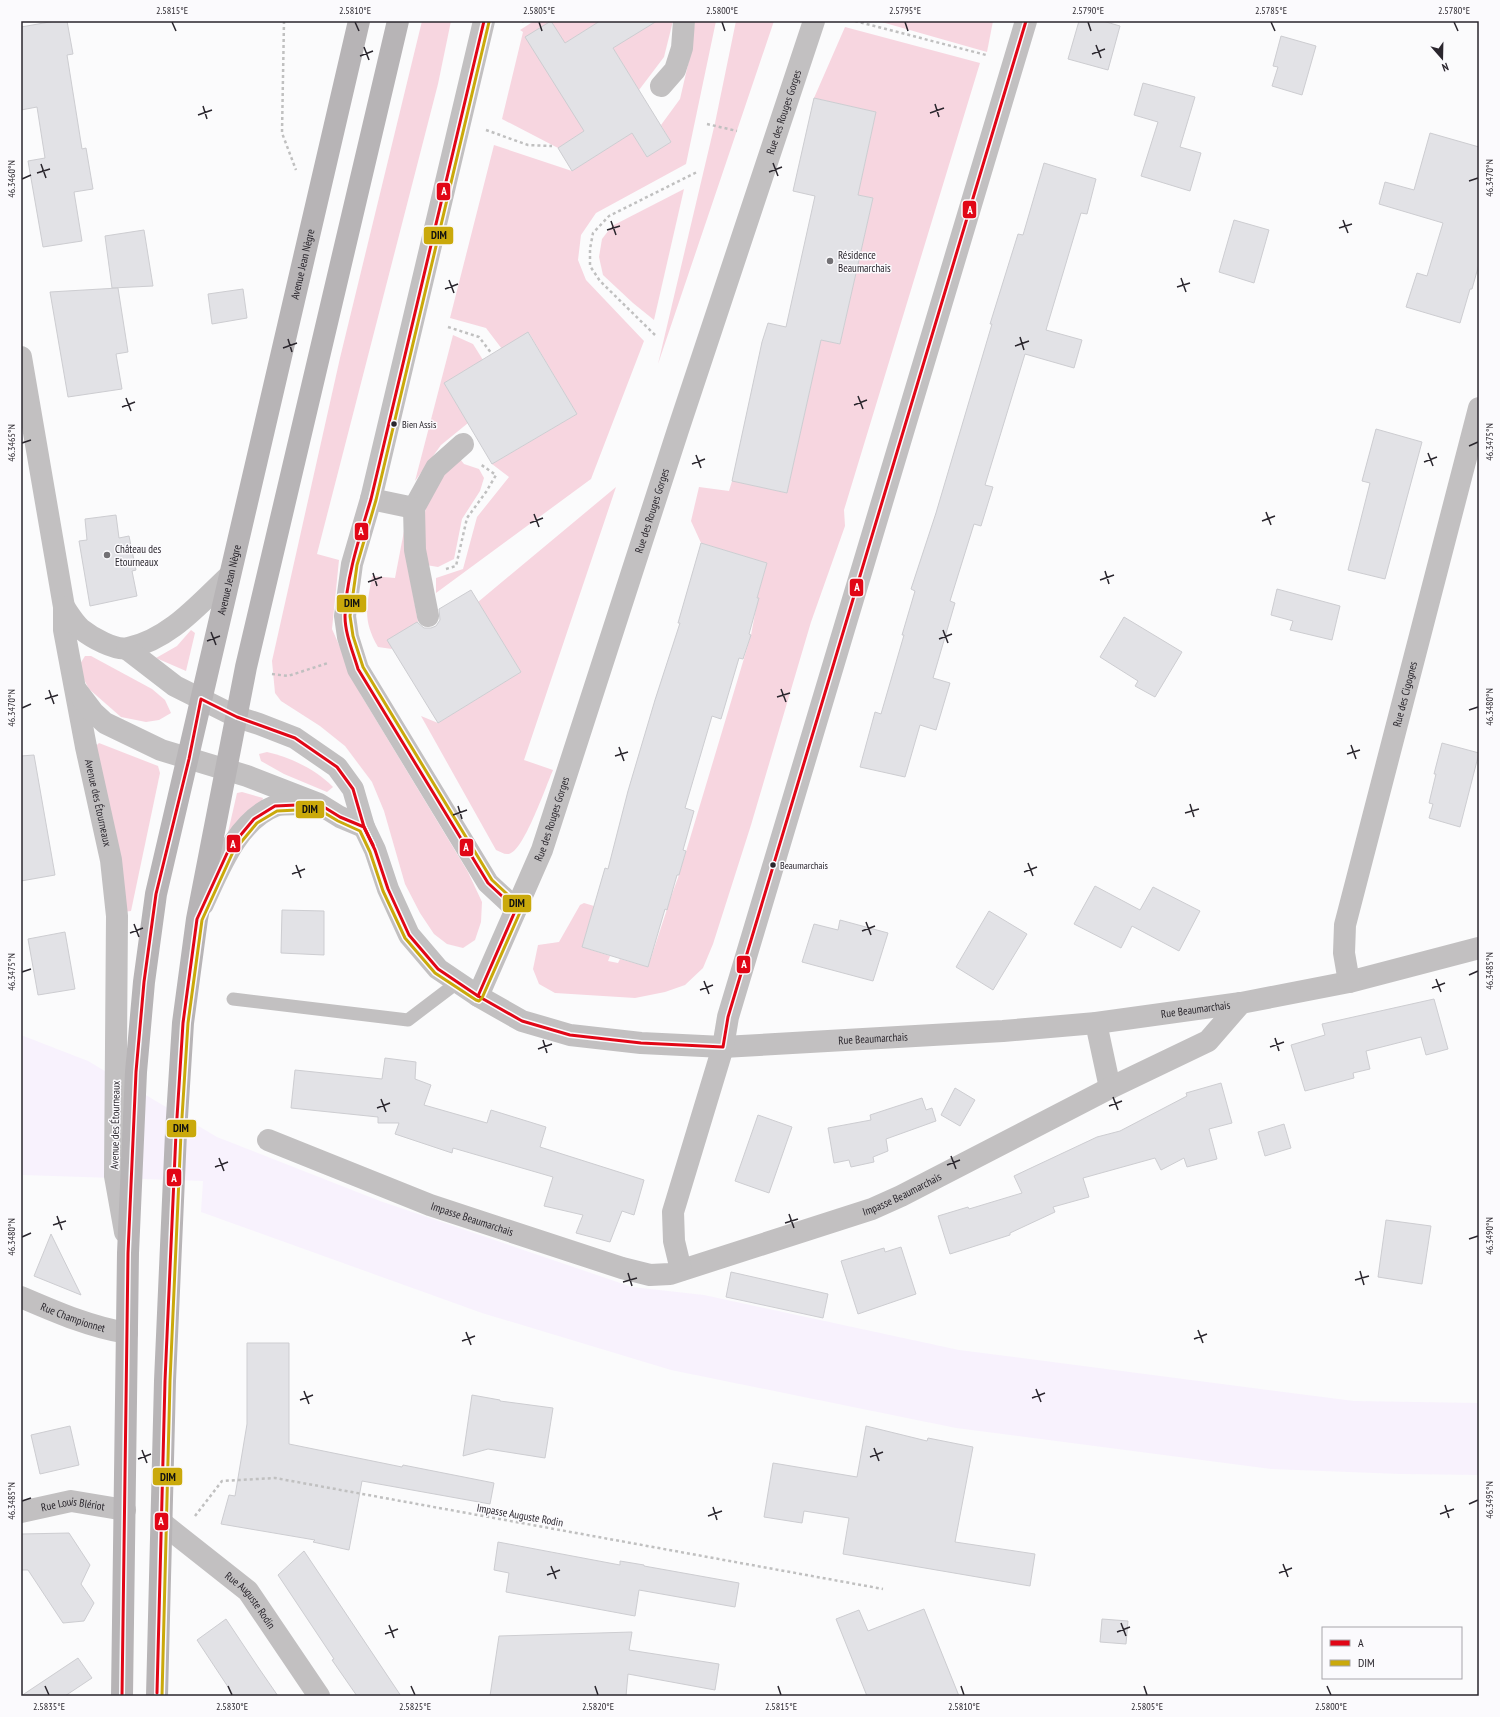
<svg xmlns="http://www.w3.org/2000/svg" width="1500" height="1717" font-family="'PT Sans Narrow',sans-serif">
<style>
.built{fill:#f8f2fd}
.green{fill:#f7d6e0}
.building{fill:#e2e2e6;stroke:#cdcdd1}
.lines{fill:none;stroke-linecap:round;stroke-linejoin:round}
.path{stroke:#c0c0c0;stroke-width:2.5;stroke-dasharray:3 3;stroke-linecap:butt}
.lane{stroke:#c2c0c1;stroke-width:13}
.street{stroke:#c2c0c1;stroke-width:22}
.secondary{stroke:#b7b4b6;stroke-width:22}
.bus-1-casing{stroke:#fbfafd;stroke-width:6}
.bus-2-casing{stroke:#fbfafd;stroke-width:6}
.bus-1{stroke:#e10616;stroke-width:3}
.bus-2{stroke:#caa90b;stroke-width:3}
.ticks{fill:none;stroke:#2a262d;stroke-width:1.5}
.poi-dot{fill:#737175;stroke:#fbfafd;stroke-width:1.5}
.bus-dot{fill:#2a262d;stroke:#fbfafd;stroke-width:1.5}
.labels{text-anchor:middle;dominant-baseline:central;stroke-width:3;stroke-linejoin:round;paint-order:stroke}
.bus-label{font-size:10px;fill:#2a262d;stroke:#fbfafd;text-anchor:start}
.street-label{font-size:11px;fill:#2a262d;stroke:#fbfafd}
.poi-label{font-size:11px;fill:#2a262d;stroke:#fbfafd;text-anchor:start}
.line-badge{stroke:#fbfafd;stroke-width:1.5}
.badge-label{font-size:11px;text-anchor:middle;font-weight:bold;fill:#fff}
.pale-badge-label{font-size:11px;text-anchor:middle;font-weight:bold;fill:#111}
.neatline{fill:none;stroke:#2a262d;stroke-width:1.5}
.ticks-label{font-size:10px;text-anchor:middle;fill:#2a262d}
</style>
<rect width="100%" height="100%" fill="#fbfbfc"/>
<path class="built" d="M21 1035 88 1061 217 1137 380 1201 632 1287 704 1295 959 1350 1354 1401 1479 1403V1475L1400 1474 1271 1469 956 1428 671 1370 482 1313 201 1212 203 1181 23 1175 21 1174Z"/>
<g class="green">
<path d="M422 21H451L438 84 317 554 339 560 332 629 361 695 468 872 482 902 481 922 475 940 463 948 447 944 434 934 420 913 405 884 384 811 372 782 345 746 320 726 281 701 275 693 272 661 340 358Z"/>
<path d="M534 21H600L565 43 584 131 558 148 502 119 523 32 520 30Z"/>
<path d="M628 21H673L664 57 639 90 613 48 635 34Z"/>
<path d="M695 21H716L686 164 596 213 581 235 578 260 586 280 644 341 591 479 436 593V578L463 569 477 517 509 477 492 464 577 414 529 333 502 349 486 328 450 318 494 145 572 171 632 133 647 157 671 142 661 125 680 99 690 56Z"/>
<path d="M736 21H774L658 364 715 123Z"/>
<path d="M878 21H993L987 52Z"/>
<path d="M845 27 980 63 844 510 845 526 811 622 751 825 713 944 703 968 685 985 665 992 635 998 555 993 539 984 533 969 538 945 559 942 580 905 584 903 594 906 582 947 610 956 608 961 618 963 620 959 648 967 671 897 679 875 751 635 758 598H757L767 563 701 543 691 521 699 487 729 491 732 481 787 493 821 340 840 344 873 198 858 195 876 112 814 98Z"/>
<path d="M684 189 654 320 633 303 603 275 599 257 602 239 612 226Z"/>
<path d="M453 335 473 344 483 360 444 383 468 423 441 445 415 481Z"/>
<path d="M460 459 464 464 479 469 484 478 480 491 462 519 454 559 438 567 426 565 421 530 427 503 440 478Z"/>
<path d="M616 487 524 760 553 770C546 786 525 847 511 853 506 856 501 852 496 850L421 716 438 723 521 672 478 602Z"/>
<path d="M404 531 407 561 418 622 388 640 392 649 378 647C362 619 367 606 372 576L395 578Z"/>
<path d="M191 630 195 633 186 671 156 658 177 646Z"/>
<path d="M85 656H91L152 689 165 700 171 713 159 720 146 722 121 717 89 689 81 674 80 664Z"/>
<path d="M99 743 158 766 160 773 131 911 123 912 95 747Z"/>
<path d="M267 752C292 758 315 769 333 787L327 792 284 774 261 761 259 754Z"/>
<path d="M242 792 263 798 261 803 224 850 237 793Z"/>
</g>
<g class="building">
<path d="M55 21H67L73 54 67 55 82 149 86 148 93 189 74 192 82 241 43 247 28 161 45 158 37 107 21 110V27Z"/>
<path d="M551 21 565 43 600 21H657L613 48 671 142 647 157 632 133 572 171 558 148 584 131 525 37Z"/>
<path d="M1079 21H1103L1120 26 1108 70 1068 59Z"/>
<path d="M1281 36 1316 46 1302 95 1272 86 1278 67 1273 66Z"/>
<path d="M1143 83 1195 97 1180 147 1201 153 1190 191 1141 176 1158 122 1134 115Z"/>
<path d="M814 98 876 112 858 195 873 198 840 344 821 340 787 493 732 481 762 342 768 323 786 327 815 196 793 191Z"/>
<path d="M1430 133 1479 147V264L1472 289H1470L1460 323 1406 307 1417 273 1427 276 1443 223 1379 204 1385 182 1414 190Z"/>
<path d="M1044 163 1096 179 1087 214 1081 213 1046 330 1082 340 1074 368 1025 354 985 485 993 487 981 526 974 524 950 601 955 603 933 678 950 683 936 730 920 725 905 777 860 767 875 712 881 714 904 635H902L915 591 911 589 936 513 992 324H990L1018 234 1023 235Z"/>
<path d="M1234 220 1269 230 1254 283 1219 272Z"/>
<path d="M144 230 153 286 112 288 105 236Z"/>
<path d="M118 288 128 352 116 354 122 389 68 397 50 292Z"/>
<path d="M243 289 247 318 212 324 208 294Z"/>
<path d="M528 332 577 414 492 464 444 383Z"/>
<path d="M1376 429 1422 442 1385 579 1348 570 1370 483 1362 481Z"/>
<path d="M116 515 119 538 129 536 136 570 132 571 137 596 90 606 79 541 87 540 85 519Z"/>
<path d="M701 543 767 563 757 598H759L749 634 751 635 743 659 739 658 721 719 712 716 685 808 694 811 683 850 686 851 679 875H677L667 910 665 909 648 967 582 947 605 868 608 869 628 791 655 700 680 623H678Z"/>
<path d="M1277 589 1340 606 1332 640 1290 630 1293 621 1271 615Z"/>
<path d="M471 590 521 672 438 723 387 640 417 622 424 628H431L436 626 440 620 439 609Z"/>
<path d="M1124 617 1182 652 1155 697 1135 686 1138 681 1100 657Z"/>
<path d="M1442 743 1479 753 1460 827 1429 818 1433 804 1429 803 1436 774H1434Z"/>
<path d="M34 755 55 875 21 881V756Z"/>
<path d="M1095 886 1140 910 1153 887 1200 911 1179 951 1132 926 1121 948 1074 924Z"/>
<path d="M282 910 324 911V955L281 953Z"/>
<path d="M989 911 1027 934 993 990 956 967Z"/>
<path d="M840 920 888 933 873 981 802 962 814 924 838 930Z"/>
<path d="M65 932 75 989 38 995 28 939Z"/>
<path d="M1434 999 1448 1049 1426 1055 1421 1037 1366 1051 1370 1069 1353 1073 1354 1078 1305 1091 1291 1045 1325 1035 1322 1024Z"/>
<path d="M385 1058 416 1062 415 1079 431 1085 424 1105 487 1123 491 1110 546 1127 540 1147 644 1180 634 1215 622 1211 610 1242 576 1233 583 1215 544 1206 553 1177 453 1148 452 1153 395 1134 399 1123H378V1117L291 1108 295 1070 382 1079Z"/>
<path d="M1221 1083 1232 1123 1209 1129 1217 1159 1187 1167 1184 1158 1161 1170 1155 1158 1083 1178 1089 1197 1053 1207 1055 1212 1010 1233V1235L950 1254 938 1216 968 1207 969 1209 1022 1193 1014 1176 1097 1137 1120 1131 1187 1096 1186 1093Z"/>
<path d="M955 1088 975 1100 960 1126 941 1115Z"/>
<path d="M922 1098 926 1110 932 1108 936 1121 886 1139 888 1151 873 1157 874 1162 851 1167 849 1160 834 1163 828 1128 871 1120 870 1115Z"/>
<path d="M758 1115 792 1127 769 1193 735 1181Z"/>
<path d="M1284 1124 1291 1148 1265 1156 1258 1132Z"/>
<path d="M1386 1220 1431 1226 1422 1284 1378 1277Z"/>
<path d="M51 1234 81 1295 34 1276Z"/>
<path d="M901 1247 916 1294 858 1314 841 1261 884 1248 885 1252Z"/>
<path d="M731 1272 828 1294 823 1318 726 1297Z"/>
<path d="M247 1343H289V1444L402 1467 403 1465 494 1483 490 1504 362 1481 349 1550 313 1542 315 1540 221 1524 229 1495 235 1496 247 1424Z"/>
<path d="M472 1395 500 1400V1401L553 1408 545 1458 488 1449 463 1456Z"/>
<path d="M70 1426 79 1465 40 1474 31 1435Z"/>
<path d="M866 1426 927 1441 928 1438 973 1447 955 1542 1035 1554 1030 1586 843 1554 849 1518 804 1511 802 1523 764 1517 773 1463 857 1477Z"/>
<path d="M69 1533 90 1565 81 1584 94 1603 84 1621 63 1623 28 1570H21V1534Z"/>
<path d="M498 1542 620 1565V1561L644 1565V1566L739 1583 735 1607 639 1590 635 1616 506 1592 509 1573 494 1570Z"/>
<path d="M304 1551 401 1696H357L332 1660 334 1659 278 1575Z"/>
<path d="M924 1609 959 1696H867L836 1619 859 1610 868 1631Z"/>
<path d="M226 1619 258 1667 278 1696H234L197 1640Z"/>
<path d="M1102 1619 1128 1621 1126 1644 1100 1642Z"/>
<path d="M632 1632 629 1650 719 1664 715 1690 628 1674 626 1696H490L499 1636Z"/>
<path d="M78 1658 92 1678 65 1696H21Z"/>
</g>
<g class="lines">
<g class="path">
<path d="M284 21 282 133 296 170"/>
<path d="M855 21 986 55"/>
<path d="M522 22 523 21"/>
<path d="M707 124 737 131"/>
<path d="M486 130 528 145 552 146"/>
<path d="M448 327 479 337 492 354"/>
<path d="M655 335 600 281 590 266V249L593 233 609 216 697 172"/>
<path d="M446 569 456 566 467 518 486 492 496 475 480 464"/>
<path d="M272 674 288 676 328 663"/>
<path d="M195 1516 222 1481 275 1478 883 1589"/>
</g>
<path class="lane" d="M233 999 408 1020 458 982"/>
<g class="street">
<path d="M484 21 371 499 352 564 345 616 348 637 358 669 488 883 516 909"/>
<path d="M661 86 675 70 682 48 684 21"/>
<path id="s1" d="M21 357 64 607V630L86 747 111 860 117 916 115 1176 125 1232"/>
<path d="M371 499 414 508 436 468 463 444"/>
<path d="M414 508 415 550 428 616"/>
<path d="M64 607C69 614 74 623 81 629 91 637 115 651 128 648 169 640 200 603 229 576"/>
<path id="s2" d="M127 649 175 686 237 717 259 724 295 738 337 767 353 789 364 827 375 850 388 889 409 935 438 969 478 996 522 1021 570 1035 641 1043 723 1047 1003 1031 1096 1023 1241 1003 1349 982 1479 948"/>
<path d="M77 691 93 712 105 723 161 750 247 776 319 804 340 817 364 827"/>
<path d="M203 904C219 870 237 821 275 806 283 803 302 805 312 804"/>
<path id="s3" d="M1349 982 1344 953 1345 925 1479 408"/>
<path id="s4" d="M478 996 542 850 678 430 814 21"/>
<path d="M1096 1023 1110 1088"/>
<path id="s5" d="M268 1140 430 1205 622 1268 650 1275 670 1274 872 1209 901 1196 1110 1088 1208 1041 1241 1003"/>
<path d="M681 1270 674 1241 673 1212 723 1047 728 1017 1026 21"/>
<path id="s6" d="M21 1297C56 1312 90 1327 127 1333"/>
<path id="s7" d="M21 1512 71 1501 125 1510"/>
<path id="s8" d="M162 1523 248 1591 319 1696"/>
</g>
<g class="secondary">
<path id="s9" d="M122 1696 128 1253 136 1072 144 982 156 894 359 21"/>
<path d="M157 1696 165 1381 176 1133 183 1023 197 919 246 667 398 21"/>
</g>
<defs>
<g id="bus-1">
<path d="M478 996 516 909 488 883 358 669C353 652 345 634 345 616 346 577 360 536 371 499L484 21"/>
<path d="M157 1693 165 1381 176 1133 183 1023 197 919 229 849 254 819 275 806 319 804 340 817 364 827 373 845"/>
<path d="M122 1696 128 1253 136 1072 144 982 156 894 189 759 201 699 237 717 295 738 337 767 353 789 364 827 375 850 388 889 409 935 438 969 478 996 522 1021 570 1035 641 1043 723 1047 728 1017 1026 21"/>
</g>
<path id="bus-2" d="M162 1696 170 1381 181 1133 188 1023 202 920 233 852 257 823 277 811 318 809 338 821 360 831 370 852 383 891 405 938 435 973 476 1000 479 1001 482 998 521 910 520 906 492 880 363 667 353 636 350 616 357 565 376 500 489 22"/>
</defs>
<use href="#bus-1" class="bus-1-casing"/>
<use href="#bus-2" class="bus-2-casing"/>
<use href="#bus-1" class="bus-1"/>
<use href="#bus-2" class="bus-2"/>
</g>
<path class="ticks" d="M172 22 176 31M355 22 359 31M539 22 542 31M722 22 725 31M905 22 908 31M1088 22 1091 31M1271 22 1275 31M1454 22 1458 31M1096 45 1101 58M364 47 369 60M1092 54 1105 49M360 56 373 51M935 104 939 117M203 106 207 119M930 113 944 108M198 115 212 110M773 163 778 176M41 164 46 178M769 172 782 167M37 173 50 169M22 179 31 175M1469 181 1478 178M1343 220 1348 233M611 221 616 235M1339 228 1352 224M607 230 620 226M1181 278 1186 292M449 280 454 293M1177 287 1190 283M445 289 458 284M1020 337 1024 350M288 339 292 352M1015 346 1029 341M283 348 297 343M858 396 863 409M126 398 131 411M854 405 867 400M122 407 135 402M22 443 31 440M1469 446 1478 442M1428 453 1433 466M696 455 701 468M1424 462 1437 457M692 464 705 459M1266 512 1271 525M534 514 539 527M1262 521 1275 516M530 523 543 518M1105 571 1109 584M373 573 377 586M1100 580 1114 575M368 582 382 577M943 630 948 643M211 632 216 645M939 639 952 634M207 641 220 636M781 689 786 702M49 690 54 704M777 697 790 693M45 699 58 695M22 708 31 704M1469 710 1478 707M1351 745 1356 759M619 747 624 761M1347 754 1360 750M615 756 628 752M1190 804 1194 817M458 806 462 819M1185 813 1199 809M453 815 467 810M1028 863 1033 876M296 865 301 878M1024 872 1037 867M292 874 305 869M866 922 871 935M134 924 139 937M862 931 875 926M130 933 143 928M22 972 31 969M1469 975 1478 971M1436 979 1441 992M704 981 709 994M1432 988 1445 983M700 990 713 985M1275 1038 1279 1051M543 1040 547 1053M1270 1047 1284 1042M538 1049 552 1044M1113 1097 1118 1110M381 1099 386 1112M1109 1106 1122 1101M377 1108 390 1103M951 1156 956 1169M219 1158 224 1171M947 1165 960 1160M215 1167 228 1162M789 1214 794 1228M57 1216 62 1230M785 1223 798 1219M53 1225 66 1221M22 1237 31 1233M1469 1239 1478 1236M1360 1271 1364 1285M628 1273 632 1286M1355 1280 1369 1276M623 1282 637 1278M1198 1330 1203 1343M466 1332 471 1345M1194 1339 1207 1334M462 1341 475 1336M1036 1389 1041 1402M304 1391 309 1404M1032 1398 1045 1393M300 1400 313 1395M874 1448 879 1461M142 1450 147 1463M870 1457 883 1452M138 1459 151 1454M22 1501 31 1498M1469 1504 1478 1500M1445 1505 1449 1518M713 1507 717 1520M1440 1514 1454 1509M708 1516 722 1511M1283 1564 1288 1577M551 1566 556 1579M1279 1573 1292 1568M547 1575 560 1570M1121 1623 1126 1636M389 1625 394 1638M1117 1632 1130 1627M385 1634 398 1629M45 1686 49 1695M228 1686 232 1695M411 1686 415 1695M595 1686 598 1695M778 1686 781 1695M961 1686 964 1695M1144 1686 1147 1695M1327 1686 1331 1695"/>
<g class="poi-dot">
<circle cx="830" cy="261" r="4"/>
<circle cx="107" cy="555" r="4"/>
</g>
<g class="bus-dot">
<circle cx="394" cy="424" r="3.5"/>
<circle cx="773" cy="865" r="3.5"/>
</g>
<g class="labels">
<g class="bus-label">
<text x="402" y="424">Bien Assis</text>
<text x="780" y="865">Beaumarchais</text>
</g>
<g class="street-label">
<text stroke="none"><textPath href="#s4" startOffset="936">Rue des Rouges Gorges</textPath></text>
<text stroke="none"><textPath href="#s9" startOffset="1450">Avenue Jean Nègre</textPath></text>
<text stroke="none"><textPath href="#s4" startOffset="516">Rue des Rouges Gorges</textPath></text>
<text stroke="none"><textPath href="#s9" startOffset="1126">Avenue Jean Nègre</textPath></text>
<text stroke="none"><textPath href="#s3" startOffset="296">Rue des Cigognes</textPath></text>
<text stroke="none"><textPath href="#s1" startOffset="453">Avenue des Étourneaux</textPath></text>
<text stroke="none"><textPath href="#s4" startOffset="192">Rue des Rouges Gorges</textPath></text>
<text stroke="none"><textPath href="#s2" startOffset="1248">Rue Beaumarchais</textPath></text>
<text stroke="none"><textPath href="#s2" startOffset="924">Rue Beaumarchais</textPath></text>
<text transform="translate(115 1125) rotate(-89)">Avenue des Étourneaux</text>
<text stroke="none"><textPath href="#s5" startOffset="671">Impasse Beaumarchais</textPath></text>
<text stroke="none"><textPath href="#s5" startOffset="219">Impasse Beaumarchais</textPath></text>
<text stroke="none"><textPath href="#s6" startOffset="56">Rue Championnet</textPath></text>
<text stroke="none"><textPath href="#s7" startOffset="53">Rue Louis Blériot</textPath></text>
<text transform="translate(520 1515) rotate(10)">Impasse Auguste Rodin</text>
<text stroke="none"><textPath href="#s8" startOffset="118">Rue Auguste Rodin</textPath></text>
</g>
<g class="poi-label">
<text x="838" y="255">Résidence<tspan x="838" dy="13">Beaumarchais</tspan></text>
<text x="115" y="549">Château des<tspan x="115" dy="13">Etourneaux</tspan></text>
</g>
</g>
<g class="line-badge">
<rect x="436" y="182" width="15" height="19" rx="4" fill="#e10616"/>
<rect x="962" y="200" width="15" height="19" rx="4" fill="#e10616"/>
<rect x="423" y="226" width="31" height="19" rx="4" fill="#caa90b"/>
<rect x="354" y="522" width="15" height="19" rx="4" fill="#e10616"/>
<rect x="849" y="578" width="15" height="19" rx="4" fill="#e10616"/>
<rect x="336" y="594" width="31" height="19" rx="4" fill="#caa90b"/>
<rect x="295" y="800" width="30" height="19" rx="4" fill="#caa90b"/>
<rect x="226" y="834" width="15" height="19" rx="4" fill="#e10616"/>
<rect x="459" y="838" width="15" height="19" rx="4" fill="#e10616"/>
<rect x="502" y="894" width="30" height="19" rx="4" fill="#caa90b"/>
<rect x="736" y="955" width="15" height="19" rx="4" fill="#e10616"/>
<rect x="166" y="1119" width="31" height="19" rx="4" fill="#caa90b"/>
<rect x="166" y="1168" width="16" height="19" rx="4" fill="#e10616"/>
<rect x="152" y="1467" width="31" height="19" rx="4" fill="#caa90b"/>
<rect x="154" y="1512" width="15" height="19" rx="4" fill="#e10616"/>
</g>
<g class="badge-label">
<text x="444" y="195">A</text>
<text x="970" y="214">A</text>
<text x="361" y="535">A</text>
<text x="857" y="591">A</text>
<text x="233" y="848">A</text>
<text x="466" y="851">A</text>
<text x="744" y="968">A</text>
<text x="174" y="1182">A</text>
<text x="161" y="1525">A</text>
</g>
<g class="pale-badge-label">
<text x="439" y="239">DIM</text>
<text x="352" y="607">DIM</text>
<text x="310" y="813">DIM</text>
<text x="517" y="907">DIM</text>
<text x="181" y="1132">DIM</text>
<text x="168" y="1481">DIM</text>
</g>
<rect width="1500" height="1717" fill="none" stroke="#fbfafd" stroke-width="44"/>
<rect x="1322" y="1627" width="140" height="52" fill="#fbfafd" stroke="#a7a5aa"/>
<rect x="1330" y="1640" width="20" height="6" fill="#e10616" stroke="#a7a5aa"/>
<text x="1358" y="1647" font-size="12" fill="#2a262d">A</text>
<rect x="1330" y="1660" width="20" height="6" fill="#caa90b" stroke="#a7a5aa"/>
<text x="1358" y="1667" font-size="12" fill="#2a262d">DIM</text>
<g transform="translate(1442 58) rotate(160)" stroke="#fbfafd" stroke-width="3" paint-order="stroke">
<path d="M0-3L7 15L0 10L-7 15Z" fill="#2a262d"/>
<text y="-6" font-size="11" font-weight="bold" text-anchor="middle" fill="#2a262d">N</text>
</g>
<rect x="22" y="22" width="1456" height="1673" class="neatline"/>
<g class="ticks-label">
<text x="172" y="14">2.5815°E</text>
<text x="355" y="14">2.5810°E</text>
<text x="539" y="14">2.5805°E</text>
<text x="722" y="14">2.5800°E</text>
<text x="905" y="14">2.5795°E</text>
<text x="1088" y="14">2.5790°E</text>
<text x="1271" y="14">2.5785°E</text>
<text x="1454" y="14">2.5780°E</text>
<text transform="translate(1489 178) rotate(-90)" y="4">46.3470°N</text>
<text transform="translate(11 179) rotate(-90)" y="4">46.3460°N</text>
<text transform="translate(1489 442) rotate(-90)" y="4">46.3475°N</text>
<text transform="translate(11 443) rotate(-90)" y="4">46.3465°N</text>
<text transform="translate(1489 707) rotate(-90)" y="4">46.3480°N</text>
<text transform="translate(11 708) rotate(-90)" y="4">46.3470°N</text>
<text transform="translate(1489 971) rotate(-90)" y="4">46.3485°N</text>
<text transform="translate(11 972) rotate(-90)" y="4">46.3475°N</text>
<text transform="translate(1489 1236) rotate(-90)" y="4">46.3490°N</text>
<text transform="translate(11 1237) rotate(-90)" y="4">46.3480°N</text>
<text transform="translate(1489 1500) rotate(-90)" y="4">46.3495°N</text>
<text transform="translate(11 1501) rotate(-90)" y="4">46.3485°N</text>
<text x="49" y="1710">2.5835°E</text>
<text x="232" y="1710">2.5830°E</text>
<text x="415" y="1710">2.5825°E</text>
<text x="598" y="1710">2.5820°E</text>
<text x="781" y="1710">2.5815°E</text>
<text x="964" y="1710">2.5810°E</text>
<text x="1147" y="1710">2.5805°E</text>
<text x="1331" y="1710">2.5800°E</text>
</g>
</svg>
